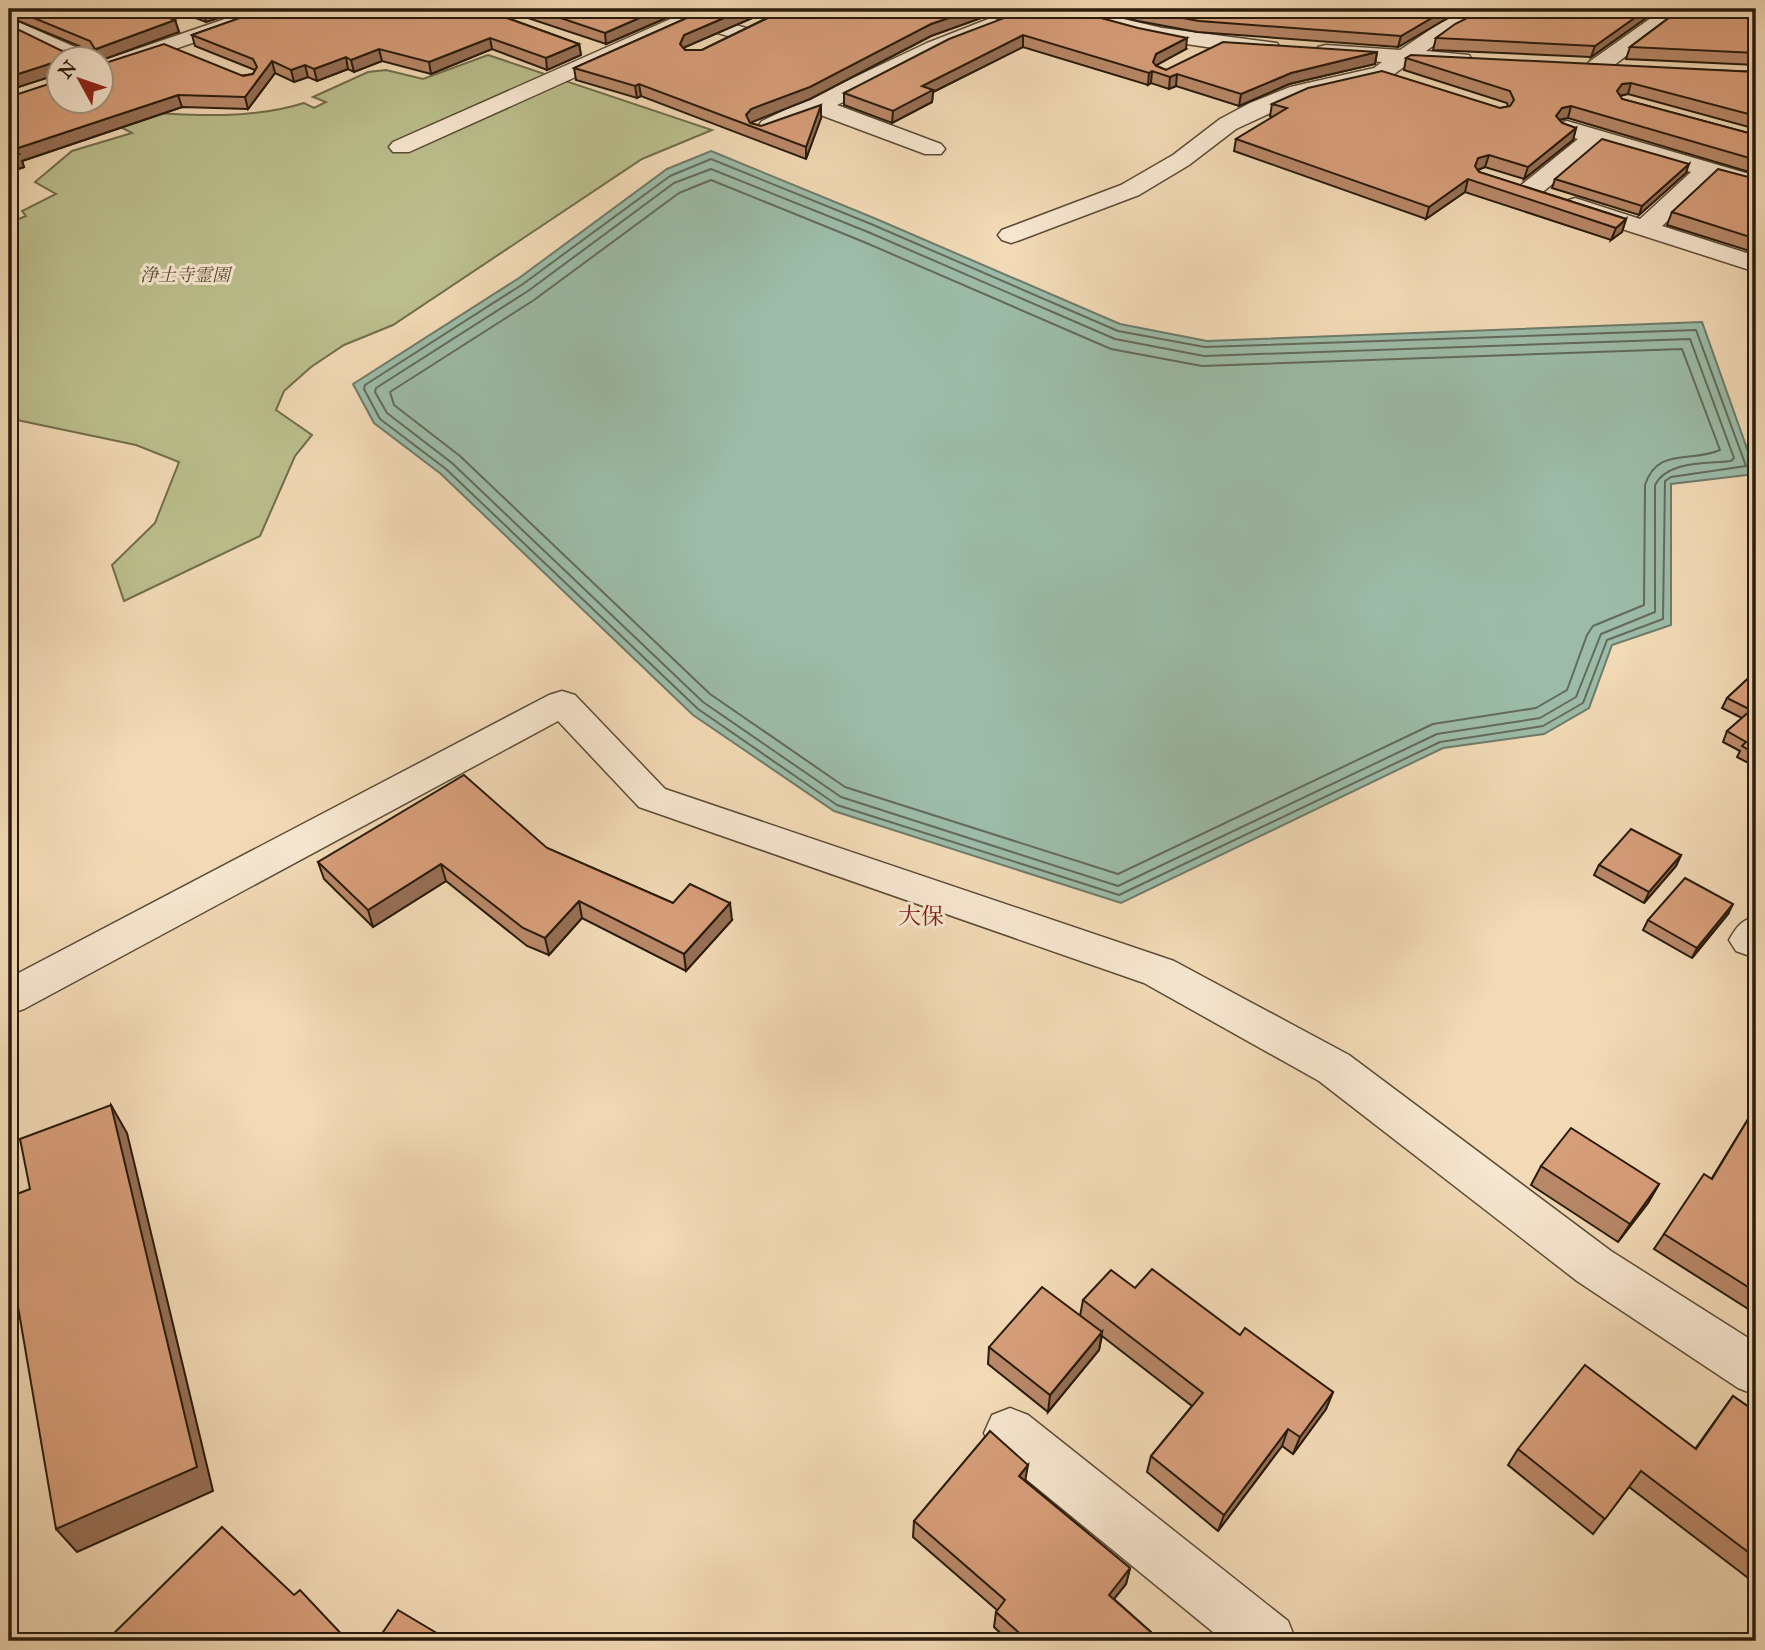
<svg xmlns="http://www.w3.org/2000/svg" width="1765" height="1650" font-family="'IM FELL Great Primer','Noto Serif JP',serif">
<style>
.green{fill:#bbbf8d;stroke:#726d4c;stroke-width:2}
.water{fill:#9cbba8;stroke:#6e7b6a;stroke-width:2}
.lines{fill:none;stroke-linecap:round;stroke-linejoin:round}
.shore{stroke:#626b5a;stroke-width:2}
.minor-casing{stroke:#5b4b36;stroke-width:3}
.minor{fill:#f7e7d0;fill-rule:evenodd}
.wall{fill:#b98869;stroke:#291b0c;stroke-width:2;fill-rule:evenodd}
.shaded-wall{fill:#966f55;stroke:#291b0c;stroke-width:2}
.building{fill:#d79e7a;stroke:#291b0c;stroke-width:2}
.labels{text-anchor:middle;dominant-baseline:central;stroke-width:6;stroke-linejoin:round;paint-order:stroke}
.far-park-label{font-size:18px;font-style:italic;fill:#554c33;stroke:#f7e7d0}
.neighbourhood-label{font-size:23px;fill:#7a1f14;stroke:#f7e7d0}
</style>
<rect width="100%" height="100%" fill="#f2dab6"/>
<filter id="stains"><feTurbulence type="fractalNoise" baseFrequency=".00286" numOctaves="4"/><feColorMatrix values="0 0 0 0 .2 0 0 0 0 .09 0 0 0 0 .02 0 0 0 .5 -.17"/></filter>
<radialGradient id="worn" r=".72"><stop offset=".6" stop-color="#630" stop-opacity="0"/><stop offset="1" stop-color="#630" stop-opacity=".3"/></radialGradient>
<path class="green" d="M488 55 712 130 642 159 393 325 344 345 311 367 284 391 276 410 312 435 295 456 260 536 124 601 112 565 155 523 179 462 136 445 17 420 9 421V223L26 216 22 211 56 194 35 182 72 151 132 133 96 114 105 110C172 113 240 123 304 103L314 108 326 102 313 97 368 72 386 70 423 79Z"/>
<path class="water" d="M711 151 874 218 1120 324 1207 341 1702 322 1756 474 1671 484V625L1612 645 1589 708 1544 734 1443 748 1121 903 834 811 693 715 441 474 374 423 353 384 519 278 667 169Z"/>
<g class="lines">
<g class="shore">
<path d="M711 159 871 224 1118 331 1205 347 1696 330 1746 466 1671 477 1665 481 1663 619 1607 640 1583 703 1543 726 1440 742 1119 895 837 805 698 709 446 469 380 419 364 389 365 385 523 284 670 176Z"/>
<path d="M711 169 868 232 1115 339 1204 356 1690 339 1734 458 1731 461C1707 464 1668 460 1655 485V612L1601 634 1576 697 1540 718 1437 734 1118 886 841 797 703 702 452 463 387 413 375 392 376 388 528 291 674 183Z"/>
<path d="M711 180 864 242 1111 349 1202 366 1682 349 1720 450C1690 463 1657 447 1645 485L1644 605 1593 626 1587 635 1567 690 1536 708 1433 724 1118 874 845 787 710 694 460 456 394 405 390 392 534 300 679 193Z"/>
</g>
<defs>
<g id="minor">
<path d="M254 9H283L280 13 102 74V61Z"/>
<path d="M693 9H720L709 17 746 28 749 33 746 38 738 39 691 25 409 152H393L389 147 393 142Z"/>
<path d="M1048 9H1080L1162 28 1269 42 1277 43 1280 48 1277 53 1269 54C1195 48 1122 34 1051 13Z"/>
<path d="M1468 9H1494L1491 13 1451 33 1426 51 1469 55 1472 60 1469 65 1409 63 1389 78 1305 97 1236 129 1189 165 1139 195 1020 240 1011 243 1002 240 998 235 1002 230 1121 185 1173 155 1220 119 1250 103 1290 87 1374 68 1382 62 1326 59 1318 57 1315 52 1318 47 1326 45 1400 50 1437 25Z"/>
<path d="M1665 11 1672 13 1675 17 1672 21 1605 72H1589L1586 67 1589 62 1658 13Z"/>
<path d="M9 18 93 55 96 60H67L9 32Z"/>
<path d="M991 18 998 20 1002 24 998 28 837 105 941 144 945 149 941 154H925L818 114 770 133 762 131 758 126 762 121 927 43Z"/>
<path d="M1567 121 1756 176V191L1713 179 1662 226 1756 256V272L1566 211 1562 206 1566 201 1575 198 1640 219 1691 172 1599 145 1538 196 1529 198 1520 196 1517 191 1520 186 1578 139 1559 133 1555 128 1559 123Z"/>
<path d="M562 691 575 695 665 789 1174 961 1349 1055 1611 1251 1756 1343V1395L1738 1388 1577 1281 1319 1081 1144 983 639 807 558 721 24 1009 9 1014V978L549 695Z"/>
<path d="M1756 916V954L1750 956 1736 951 1729 940C1737 926 1741 921 1756 916Z"/>
<path d="M1010 1408 1028 1415 1288 1621 1296 1641H1224L992 1451 984 1433 992 1415Z"/>
</g>
</defs>
<use href="#minor" class="minor-casing"/>
<use href="#minor" class="minor"/>
</g>
<g class="wall">
<path d="M9 9H147L175 20 179 32 60 60V102L253 74 255 70 195 46 192 35 265 9H687L606 44 519 15 504 14 502 16 579 44 581 55 547 70 492 49 431 74 382 61 354 72 348 69 317 81 308 77 294 82 275 73 248 109 182 107 22 161 24 167 9 172 58 81V74L9 90 62 51 86 49 9 17Z"/>
<path d="M172 9H246L206 22Z"/>
<path d="M707 9H1006L931 36 810 99 752 122 750 123 761 126 821 118 806 159 641 96 637 98 576 80 574 68ZM759 15 767 18 702 50H685L684 49 685 47Z"/>
<path d="M1028 9 1186 49 1155 65 1166 70 1377 52 1375 64 1289 84 1239 106 1176 86 1169 89 1151 83 1148 85 1023 47 933 92 932 102 892 123 844 105V93Z"/>
<path d="M1089 9H1463L1398 47 1197 32 1138 21Z"/>
<path d="M1485 9H1756V65L1626 59 1630 47 1675 13 1672 10 1656 11 1591 57 1433 50 1436 38Z"/>
<path d="M1406 58 1756 72V129L1628 94 1620 96 1622 99 1756 135V174L1568 118 1559 120 1562 123 1576 128 1573 140 1524 179 1485 167 1478 170 1479 172 1626 219 1622 232 1611 240 1465 192 1426 219 1234 151 1236 139 1273 117 1270 116 1272 104 1500 108 1508 107 1507 103 1404 70Z"/>
<path d="M1686 173 1639 215 1552 188 1555 179Z"/>
<path d="M1756 179V253L1667 225 1672 212Z"/>
<path d="M1756 671V767L1737 757 1740 751 1723 742 1727 731 1742 718 1722 708 1727 698Z"/>
<path d="M547 848 673 903 732 920 686 971 582 918 549 955 527 946 446 881 373 927 324 879 318 862Z"/>
<path d="M1681 855 1676 866 1644 903 1594 875 1599 865Z"/>
<path d="M1728 914 1692 958 1643 930 1648 920Z"/>
<path d="M1756 1106V1314L1654 1249 1664 1234 1712 1178Z"/>
<path d="M1541 1166 1659 1184 1648 1203 1618 1242 1531 1185Z"/>
<path d="M1135 1288 1240 1335 1333 1392 1326 1409 1293 1454 1282 1446 1218 1531 1147 1472 1151 1456 1192 1406 1102 1336 1099 1350 1048 1412 988 1364 989 1347 1080 1316 1083 1300Z"/>
<path d="M1733 1396 1756 1412V1584L1629 1487 1593 1534 1508 1465 1518 1449H1695Z"/>
<path d="M1026 1481 1130 1568 1126 1584 1114 1599 1161 1641H1009L994 1627 996 1612 997 1610 913 1537 914 1521Z"/>
</g>
<g class="shaded-wall">
<path d="M209 9H246L206 22 203 11Z"/>
<path d="M496 9H503L504 14 497 21 496 10Z"/>
<path d="M660 9H687L606 44 605 33Z"/>
<path d="M745 9H759V15L685 47 681 55 680 44 684 35Z"/>
<path d="M975 9H1006L931 36 810 99 752 122 749 125 746 115 751 109 931 24Z"/>
<path d="M1447 9H1463L1398 47 1401 36Z"/>
<path d="M1647 9H1657L1656 11 1591 57 1595 46Z"/>
<path d="M175 20 179 32 102 60H96V49Z"/>
<path d="M1023 35V47L933 92 932 102 892 123 893 111 922 86Z"/>
<path d="M490 38 492 49 431 74 429 62Z"/>
<path d="M1187 38 1186 49 1155 66 1152 73 1153 62 1156 54Z"/>
<path d="M579 44 581 55 547 70 546 58Z"/>
<path d="M379 49 382 61 354 72 351 60Z"/>
<path d="M1377 52 1375 64 1289 84 1239 106 1241 94 1291 73Z"/>
<path d="M346 57 348 69 317 81 314 69Z"/>
<path d="M272 61 275 73 248 109 245 97Z"/>
<path d="M55 62 59 74 9 90V77Z"/>
<path d="M305 65 308 77 294 82 291 70Z"/>
<path d="M1152 71 1151 83 1148 85 1149 73Z"/>
<path d="M1177 74 1176 86 1169 89 1170 77Z"/>
<path d="M1631 83 1628 94 1618 96 1617 91 1622 84Z"/>
<path d="M639 84 641 96 637 98 635 86Z"/>
<path d="M178 95 182 107 22 161 24 167 9 172V158L12 150Z"/>
<path d="M821 105V118L806 159V147Z"/>
<path d="M1571 106 1568 118 1558 120 1556 116 1562 108Z"/>
<path d="M1576 128 1573 140 1524 179 1528 167Z"/>
<path d="M1489 155 1485 167 1475 171V166L1478 158Z"/>
<path d="M1689 164 1686 173 1639 215 1642 206Z"/>
<path d="M1468 179 1465 192 1426 219 1429 207Z"/>
<path d="M1626 219 1622 232 1611 240 1616 228Z"/>
<path d="M1681 855 1676 866 1644 903 1649 892Z"/>
<path d="M441 864 446 881 373 927 368 910Z"/>
<path d="M579 901 582 918 549 955 545 938Z"/>
<path d="M730 903 732 920 686 971 684 954Z"/>
<path d="M1733 904 1728 914 1692 958 1697 948Z"/>
<path d="M111 1105 127 1133 213 1491 77 1552 56 1529Z"/>
<path d="M1659 1184 1648 1203 1618 1242 1630 1224Z"/>
<path d="M1102 1332 1099 1350 1048 1412 1050 1395Z"/>
<path d="M1333 1392 1326 1409 1293 1454 1300 1437Z"/>
<path d="M1288 1429 1282 1446 1218 1531 1224 1515Z"/>
<path d="M1028 1465 1025 1482 1019 1476Z"/>
<path d="M1130 1568 1126 1584 1105 1610 1109 1595Z"/>
</g>
<g class="building">
<path d="M12 9H147L175 20 96 49V60H60V102H102V64L164 44 243 76 253 74 257 67 253 59 192 35 265 9H496V10L501 16 579 44 546 58 490 38 429 62 379 49 351 60 346 57 314 69 305 65 291 70 272 61 245 97 178 95 12 150 19 154 9 158V97L58 81 59 64 55 62 9 77V25L62 51 95 49 90 41Z"/>
<path d="M534 9H660L605 33Z"/>
<path d="M707 9H745L684 35 680 44 685 50H702L768 18 772 10 770 9H975L931 24 810 87 751 109 746 115 750 123 761 126 821 105 806 147 639 84 635 86 574 68Z"/>
<path d="M1028 9H1068L1138 28 1187 38 1156 54 1153 62 1156 66 1166 70 1223 42 1377 52 1291 73 1241 94 1177 74 1170 77 1152 71 1149 73 1023 35 922 86 933 90 893 111 844 93 949 39Z"/>
<path d="M1134 9H1447L1401 36 1199 21Z"/>
<path d="M1485 9H1647L1595 46 1436 38 1455 24Z"/>
<path d="M1679 9H1756V53L1630 47 1678 11Z"/>
<path d="M1411 55 1756 72V116L1631 83 1622 84 1617 91 1622 99 1756 135V160L1571 106 1562 108 1556 116 1562 123 1576 128 1528 167 1489 155 1478 158 1475 166 1479 172 1626 219 1616 228 1468 179 1429 207 1236 139 1287 108 1272 104 1308 88 1382 71 1500 108 1510 106 1514 100 1510 91 1406 58Z"/>
<path d="M1602 139 1689 164 1642 206 1555 179Z"/>
<path d="M1718 169 1756 179V239L1672 212Z"/>
<path d="M1756 671V754L1742 746 1746 742 1727 731 1751 710 1727 698Z"/>
<path d="M464 775 547 848 673 903 690 884 730 903 684 954 579 901 545 938 523 928 441 864 368 910 318 862Z"/>
<path d="M1631 829 1681 855 1649 892 1599 865Z"/>
<path d="M1685 878 1733 904 1697 948 1648 920Z"/>
<path d="M111 1105 197 1467 56 1529 9 1254V1197L30 1189 20 1139Z"/>
<path d="M1756 1106V1292L1664 1234 1704 1174 1712 1179Z"/>
<path d="M1571 1128 1659 1184 1630 1224 1541 1166Z"/>
<path d="M1152 1269 1240 1335 1245 1328 1333 1392 1300 1437 1288 1429 1224 1515 1151 1456 1203 1393 1083 1300 1111 1270 1135 1288Z"/>
<path d="M1042 1287 1102 1332 1050 1395 989 1347Z"/>
<path d="M1585 1365 1696 1449 1733 1396 1756 1412V1558L1641 1471 1605 1519 1518 1449Z"/>
<path d="M990 1431 1028 1465 1019 1476 1130 1568 1109 1595 1161 1641H1028L996 1612 1005 1600 914 1521Z"/>
<path d="M222 1527 294 1595 300 1590 348 1641H106Z"/>
<path d="M398 1610 450 1641H377Z"/>
</g>
<g class="labels">
<g class="far-park-label">
<text x="185" y="275">浄土寺霊園</text>
</g>
<g class="neighbourhood-label">
<text x="921" y="916">大保</text>
</g>
</g>
<rect width="1765" height="1650" fill="none" stroke="#f2dab6" stroke-width="35"/>
<rect x="10" y="10" width="1744" height="1629" fill="none" stroke="#291b0c" stroke-width="3.5"/>
<rect x="18" y="18" width="1730" height="1615" fill="none" stroke="#291b0c" stroke-width="2"/>
<g transform="translate(80 80) rotate(310)"><circle r="33" fill="#f7e7d0" stroke="#a59582" stroke-width="2"/>
<path d="M0-5L12 26L0 18L-12 26Z" fill="#8f2418"/>
<text y="-10" font-size="19" font-weight="bold" text-anchor="middle" fill="#291b0c">N</text>
</g>
<rect width="100%" height="100%" filter="url(#stains)"/>
<rect width="100%" height="100%" fill="url(#worn)"/>
</svg>
